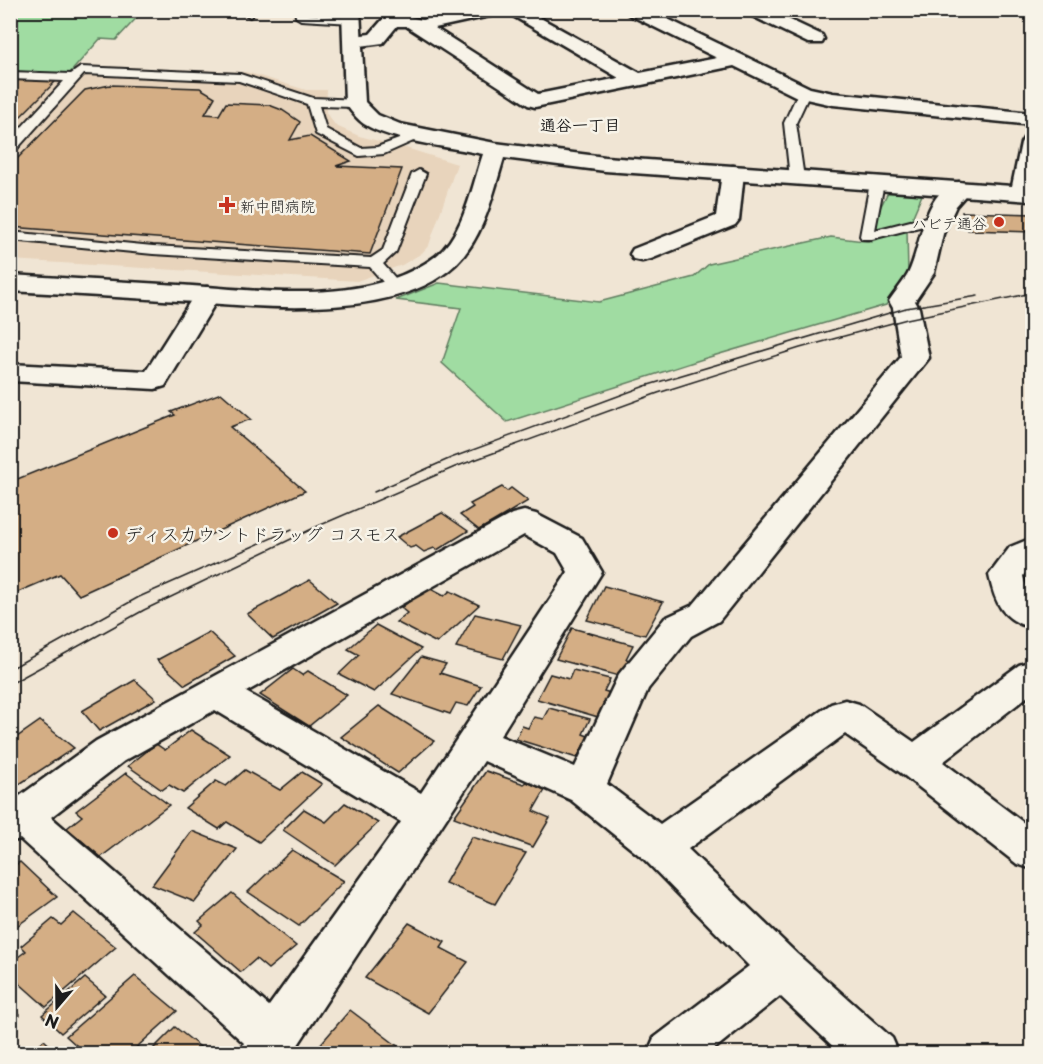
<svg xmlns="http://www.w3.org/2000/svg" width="1043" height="1064" font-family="'Playpen Sans','Klee One',sans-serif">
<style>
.built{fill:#e8d4bc}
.green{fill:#a0dca2;stroke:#5e7c5f;stroke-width:1.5}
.building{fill:#d4ae85;stroke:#1c1c1c;stroke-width:1.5}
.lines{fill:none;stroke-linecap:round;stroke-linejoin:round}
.service-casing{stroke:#1c1c1c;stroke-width:4}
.minor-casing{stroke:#1c1c1c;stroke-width:5}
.tertiary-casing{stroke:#1c1c1c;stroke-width:5}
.service{fill:#f7f3e8;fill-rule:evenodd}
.minor{fill:#f7f3e8;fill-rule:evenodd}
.tertiary{fill:#f7f3e8;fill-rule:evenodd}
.tram{stroke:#1c1c1c;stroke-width:1.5}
.poi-dot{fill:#c8321e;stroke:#f7f3e8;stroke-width:2}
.labels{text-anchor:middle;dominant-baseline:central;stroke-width:5;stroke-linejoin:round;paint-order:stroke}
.far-poi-label{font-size:15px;fill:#1c1c1c;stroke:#f7f3e8;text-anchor:start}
.far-neighbourhood-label{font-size:16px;font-weight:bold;fill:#1c1c1c;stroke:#f7f3e8}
.poi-label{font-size:18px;fill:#1c1c1c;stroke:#f7f3e8;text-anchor:start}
</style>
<rect width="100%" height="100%" fill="#f0e5d4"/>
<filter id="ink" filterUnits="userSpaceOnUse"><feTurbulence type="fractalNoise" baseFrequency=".0167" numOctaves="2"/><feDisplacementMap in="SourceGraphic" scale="12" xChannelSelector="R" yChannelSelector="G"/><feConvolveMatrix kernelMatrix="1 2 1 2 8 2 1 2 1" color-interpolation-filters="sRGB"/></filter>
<g filter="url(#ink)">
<path class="built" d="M77 65 246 72 306 90H327L326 113 336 126 359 136 406 148 457 164 429 245 422 253 402 265 357 281 11 260V71L69 74Z"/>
<g class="green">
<path d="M11 10H143V11L116 40 100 39 69 74 11 71Z"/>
<path d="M888 192 922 195 907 230 908 274 886 305 706 358 507 422 442 363 461 308 396 300 439 283 599 302 694 277 709 264 831 237 872 242 876 216Z"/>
</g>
<g class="building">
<path d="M153 10H211L207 14 152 12Z"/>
<path d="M10 77 58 79 10 127Z"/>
<path d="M110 85 200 88 215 97 205 114 219 115 226 103 269 105 282 110 300 122 290 140 310 136 351 161 336 166 402 169 370 254 10 227V166L85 90Z"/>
<path d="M962 212 1032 214V232L968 230Z"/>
<path d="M221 393 251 419 230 427 305 491 79 595 60 574 11 595 10 482 175 415 171 412Z"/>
<path d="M502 487 507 491 511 488 528 501 479 530 460 515 473 507 470 504Z"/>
<path d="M442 513 468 531 437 550 434 548 424 552 416 546 410 548 397 537Z"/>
<path d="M310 580 337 603 273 639 247 614Z"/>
<path d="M604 586 663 602 645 635 587 620Z"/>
<path d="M427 587 444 596 450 591 479 605 437 643 396 622 407 613 401 608Z"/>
<path d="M475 614 521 625 503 659 456 647Z"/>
<path d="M376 625 421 649 374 692 339 674 359 655 348 649Z"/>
<path d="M572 628 633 645 626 659 631 660 623 677 556 659Z"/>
<path d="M209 632 235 656 185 685 157 660Z"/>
<path d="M421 657 446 664 440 673 481 686 468 706 456 703 450 714 392 694Z"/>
<path d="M293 669 302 675 308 671 347 695 309 726 260 695Z"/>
<path d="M573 670 610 679 604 691 617 695 605 719 537 699 550 674 569 679Z"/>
<path d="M135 680 156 699 99 731 82 711Z"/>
<path d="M379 706 434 741 398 773 341 737Z"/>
<path d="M549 708 590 719 583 734 588 736 577 758 516 739 522 726 528 728 534 717 543 719Z"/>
<path d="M40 721 74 748 15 787 10 783V742Z"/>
<path d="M191 730 230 755 183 793 169 785 162 790 128 766 156 744 165 750Z"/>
<path d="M245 770 280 790 302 772 322 784 259 842 227 822 219 829 185 808 216 781 226 786Z"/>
<path d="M486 771 524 784 527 782 545 790 533 811 550 818 533 847 454 817Z"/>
<path d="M126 773 169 805 101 857 67 828 82 816 76 811Z"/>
<path d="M345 803 378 823 335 865 283 830 304 809 326 822Z"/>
<path d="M192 831 237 849 195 902 152 885Z"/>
<path d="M472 837 526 853 495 904 445 883Z"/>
<path d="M292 850 344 881 299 926 248 892Z"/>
<path d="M20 862 57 897 10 931V868Z"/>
<path d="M232 893 296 946 268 969 256 959 241 972 195 932 203 925 199 921Z"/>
<path d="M74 913 116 947 46 1007 10 975V963L26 951 21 946 53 919 61 925Z"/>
<path d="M409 923 445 942 441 948 468 962 428 1013 365 978Z"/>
<path d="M135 976 177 1011 129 1054H86L66 1036Z"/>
<path d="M85 978 105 995 61 1033 42 1015Z"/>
<path d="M10 1006 20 1015 10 1023Z"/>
<path d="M350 1010 408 1054H312Z"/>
<path d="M175 1027 209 1054H148Z"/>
<path d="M44 1040 59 1054H28Z"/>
</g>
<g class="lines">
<defs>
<g id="service">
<path d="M248 10H259L250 17 245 14Z"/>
<path d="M295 10H305L306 14 352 17 357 20 352 23 301 20 296 17Z"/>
<path d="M81 67 240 74 313 98 359 100V106L355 107 319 106 326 129 361 148 377 147 421 131 427 135 384 154 359 156 316 134 307 104 239 81 84 74 15 151 10 152V140L64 81 10 79V72L71 74Z"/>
<path d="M804 89 810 93 796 123 804 178 797 182 790 178 784 123 798 93Z"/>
<path d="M419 170 426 174 396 252 383 264 402 286 394 291 389 289 370 267 153 254 10 240V232L153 246 371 258 383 250 412 174Z"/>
<path d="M877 179 884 183 875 230 938 214 945 218 943 221 872 239H862L860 236 870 183Z"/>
</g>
<g id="minor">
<path d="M391 10H410L406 16 422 20 466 10H502L499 14 435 28 538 94 619 78 503 10H526L640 73 717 58 628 14 625 10H649L810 88 833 93 1032 113V125L833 105 797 97 734 66 535 107 528 105 406 26H397L383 43 353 47 346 45 344 41 346 37 370 34Z"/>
<path d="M745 10H769L822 35 824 39 822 43H808L748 14Z"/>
<path d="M733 166 741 168 744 173 739 220 735 225 651 259 642 261 633 259 630 254 633 249 716 216 722 173 725 168Z"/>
<path d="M959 182 967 184 971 189 956 206 943 234 934 273 915 301 919 308 929 358 719 621 691 636 648 689 607 784 660 824 831 704 845 700 859 704 914 742 1019 665 1032 661V693L943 762 1032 829V869L1017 864 901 773 845 734 688 849 797 954 892 1038 899 1054H841L780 996 708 1054H647L654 1038 749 966 644 859 571 800 484 761 292 1054H239L244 1043 20 839 10 842V803L96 741 512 514 524 511 536 514 582 538 602 572 500 736 575 767 619 674 665 618 693 605 901 357 893 308 889 301C895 292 903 283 908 274 922 246 922 191 959 182ZM524 535 557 553 568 572 421 793 246 692ZM215 710 401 822 269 1006 51 817 124 761Z"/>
<path d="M207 287 216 289 220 295 165 386 155 389 10 381V364L146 371 198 289Z"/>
<path d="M1032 538V564L1023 576 1028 595 1032 598V628C1002 620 995 603 989 575L1010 547Z"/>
</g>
<path id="tertiary" d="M342 10H360L365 102 378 115 400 124 495 143 605 157 1012 186 1021 143 1024 138 1032 137V201L605 171 504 158C493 194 484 237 456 264 395 323 256 306 178 301 123 297 67 294 10 291V275C67 278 123 282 179 285 259 290 367 308 436 256 464 234 472 186 483 154 451 147 390 141 364 124 357 119 350 110 345 103Z"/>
</defs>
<use href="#service" class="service-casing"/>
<use href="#minor" class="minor-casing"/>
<use href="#tertiary" class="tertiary-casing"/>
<use href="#service" class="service"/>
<use href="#minor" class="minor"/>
<use href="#tertiary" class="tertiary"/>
<g class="tram">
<path d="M374 492 451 458 645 386 906 308 978 296"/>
<path d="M10 669 139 597 292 529"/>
<path d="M10 684 144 610 316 527 455 467 658 393 800 348 907 319 1032 293"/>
</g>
</g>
</g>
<g class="poi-dot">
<path d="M224 196h6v6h6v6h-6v6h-6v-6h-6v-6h6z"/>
<circle cx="999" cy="222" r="6"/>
<circle cx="113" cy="533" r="6"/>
</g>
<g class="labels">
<g class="far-poi-label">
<text x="240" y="205">新中間病院</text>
<text x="987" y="222" text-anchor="end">ハビテ通谷</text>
</g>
<g class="far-neighbourhood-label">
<text x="580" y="124">通谷一丁目</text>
</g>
<g class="poi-label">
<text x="125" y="533">ディスカウントドラッグ コスモス</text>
</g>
</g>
<rect width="1043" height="1064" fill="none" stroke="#f7f3e8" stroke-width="36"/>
<rect x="18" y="18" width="1007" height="1028" fill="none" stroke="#1c1c1c" stroke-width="2" filter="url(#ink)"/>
<g transform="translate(57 1007) rotate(200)" stroke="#f7f3e8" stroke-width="4.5" paint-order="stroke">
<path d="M0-4.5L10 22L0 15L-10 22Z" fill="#1c1c1c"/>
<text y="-9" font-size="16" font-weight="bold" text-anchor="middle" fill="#1c1c1c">N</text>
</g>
</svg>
